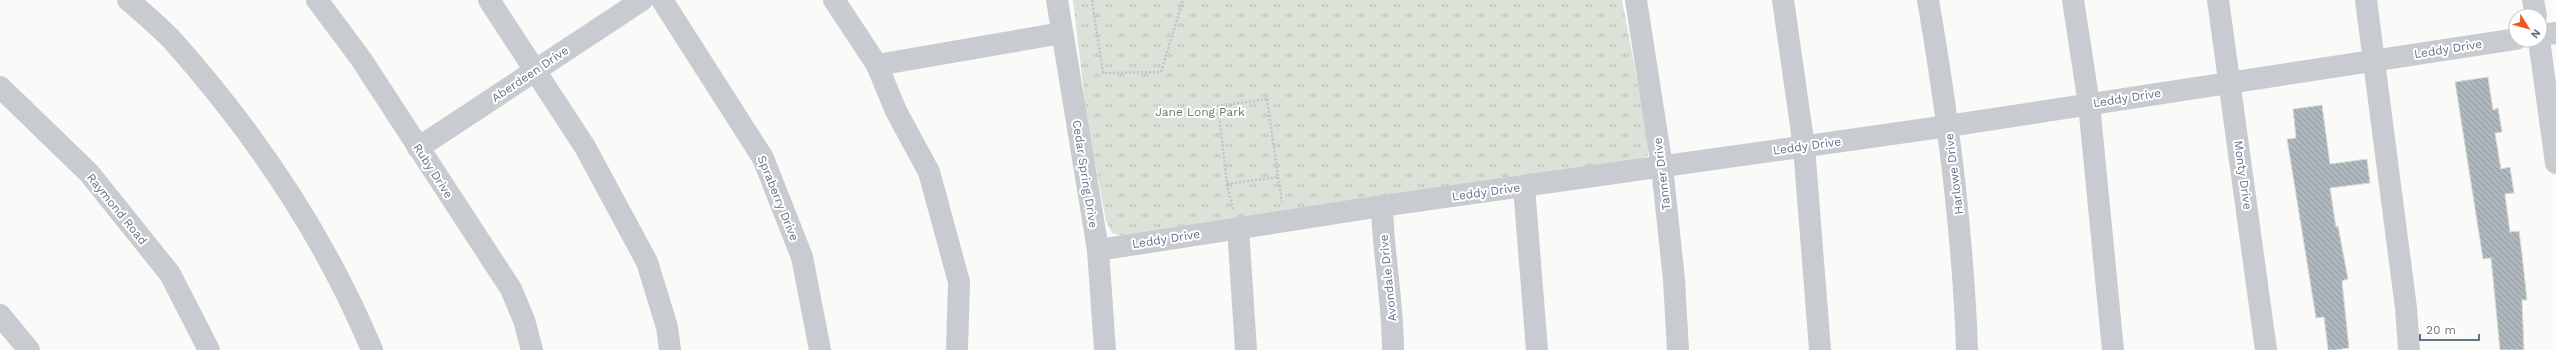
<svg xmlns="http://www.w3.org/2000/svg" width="2556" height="350" font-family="'Work Sans',sans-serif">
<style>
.park{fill:url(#park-tufts)}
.building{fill:url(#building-back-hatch);stroke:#dcdcda}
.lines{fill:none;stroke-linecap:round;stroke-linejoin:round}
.path{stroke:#c1c4c6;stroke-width:2.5;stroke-dasharray:2 2;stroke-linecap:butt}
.minor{stroke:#c8ccd0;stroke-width:22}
.labels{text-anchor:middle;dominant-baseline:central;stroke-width:4;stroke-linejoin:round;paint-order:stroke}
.street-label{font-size:12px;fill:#637585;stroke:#fff}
.park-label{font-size:12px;fill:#667c62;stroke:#fff}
</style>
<defs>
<pattern id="park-tufts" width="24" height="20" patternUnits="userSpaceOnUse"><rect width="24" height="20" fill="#dce2d8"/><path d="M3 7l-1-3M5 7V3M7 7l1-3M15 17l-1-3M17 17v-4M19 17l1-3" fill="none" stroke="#b6bcb5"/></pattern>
<pattern id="building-back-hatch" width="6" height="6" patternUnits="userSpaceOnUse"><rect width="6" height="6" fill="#aeb7bd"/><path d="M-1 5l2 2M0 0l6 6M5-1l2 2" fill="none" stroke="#91999f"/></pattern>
</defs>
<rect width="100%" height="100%" fill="#fafaf8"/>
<path class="park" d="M1073 0H1622L1648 138V156L1632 162 1123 236 1112 233 1106 221 1087 120Z"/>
<g class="building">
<path d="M2488 77 2493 110 2498 108 2502 132 2495 133 2501 169 2510 167 2514 193 2505 194 2510 232 2519 231 2522 254 2527 300H2522L2524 350H2500L2491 258 2483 259 2455 82Z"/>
<path d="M2322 105 2330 164 2367 159 2370 183 2330 188 2336 227 2338 226 2348 279 2342 281 2349 348 2335 350H2328L2324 317 2316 318 2287 139 2296 138 2293 109Z"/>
</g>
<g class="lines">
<g class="path">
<path d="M1092 0 1103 73 1161 72 1183 0"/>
<path d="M1267 99 1278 177 1227 184 1218 106Z"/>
<path d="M1278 177 1282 202"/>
<path d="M1227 184 1233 209"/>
</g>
<g class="minor">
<path d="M128 0C143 13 159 26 173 41 254 132 325 237 372 350"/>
<path d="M317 0 361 59 511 289 524 320 532 350"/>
<path d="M489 0 585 147 647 262 667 327 670 350"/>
<path d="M662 0 763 158 802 257 820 350"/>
<path d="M834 0 877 65 896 111 929 172 959 282 957 350"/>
<path d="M1057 0 1098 250 1105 350"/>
<path d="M1636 0 1662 167 1674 280 1678 350"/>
<path d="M1783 0 1804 147 1820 350"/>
<path d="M1928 0C1948 116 1963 232 1967 350"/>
<path d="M2073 0 2089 104 2113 350"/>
<path d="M2218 0 2266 350"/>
<path d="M2366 0 2406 308 2409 350"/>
<path d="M2533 0 2536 16"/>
<path d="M2540 35 2556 33"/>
<path d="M2539 40 2556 163"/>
<path d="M877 65 1062 33"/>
<path d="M0 87 89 173 170 274 209 350"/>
<path d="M418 148 642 0"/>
<path d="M1524 187 1537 350"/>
<path d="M1382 206C1383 254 1393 302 1393 350"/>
<path d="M1238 228 1246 350"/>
<path d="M1098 250 1382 206 1948 126 2516 39"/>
<path d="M0 315 29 350"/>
</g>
</g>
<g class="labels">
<g class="street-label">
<text transform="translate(2448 49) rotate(-9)">Leddy Drive</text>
<text transform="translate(530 74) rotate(-34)">Aberdeen Drive</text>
<text transform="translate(2127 98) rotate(-9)">Leddy Drive</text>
<text transform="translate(1807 146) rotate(-8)">Leddy Drive</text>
<text transform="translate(433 171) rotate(57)">Ruby Drive</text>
<text transform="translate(1085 174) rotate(81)">Cedar Spring Drive</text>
<text transform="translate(1662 174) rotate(-97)">Tanner Drive</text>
<text transform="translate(1954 174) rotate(-97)">Harlowe Drive</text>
<text transform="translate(2243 175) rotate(82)">Monty Drive</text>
<text transform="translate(1486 192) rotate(-8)">Leddy Drive</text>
<text transform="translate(778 198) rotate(68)">Spraberry Drive</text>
<text transform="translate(117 209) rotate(51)">Raymond Road</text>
<text transform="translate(1166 239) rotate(-9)">Leddy Drive</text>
<text transform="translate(1388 278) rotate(-96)">Avondale Drive</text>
</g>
<g class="park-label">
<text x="1200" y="112">Jane Long Park</text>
</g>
</g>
<g transform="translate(2528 28) rotate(127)"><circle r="19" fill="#ffffff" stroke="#c1c8ce"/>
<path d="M0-3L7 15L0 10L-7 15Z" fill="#f15520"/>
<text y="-6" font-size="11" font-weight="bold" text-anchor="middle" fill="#637585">N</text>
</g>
<path d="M2420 334v6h59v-6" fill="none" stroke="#637585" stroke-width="2"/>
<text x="2426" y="334" font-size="12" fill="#637585" stroke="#ffffff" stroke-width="3" paint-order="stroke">20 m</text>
</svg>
